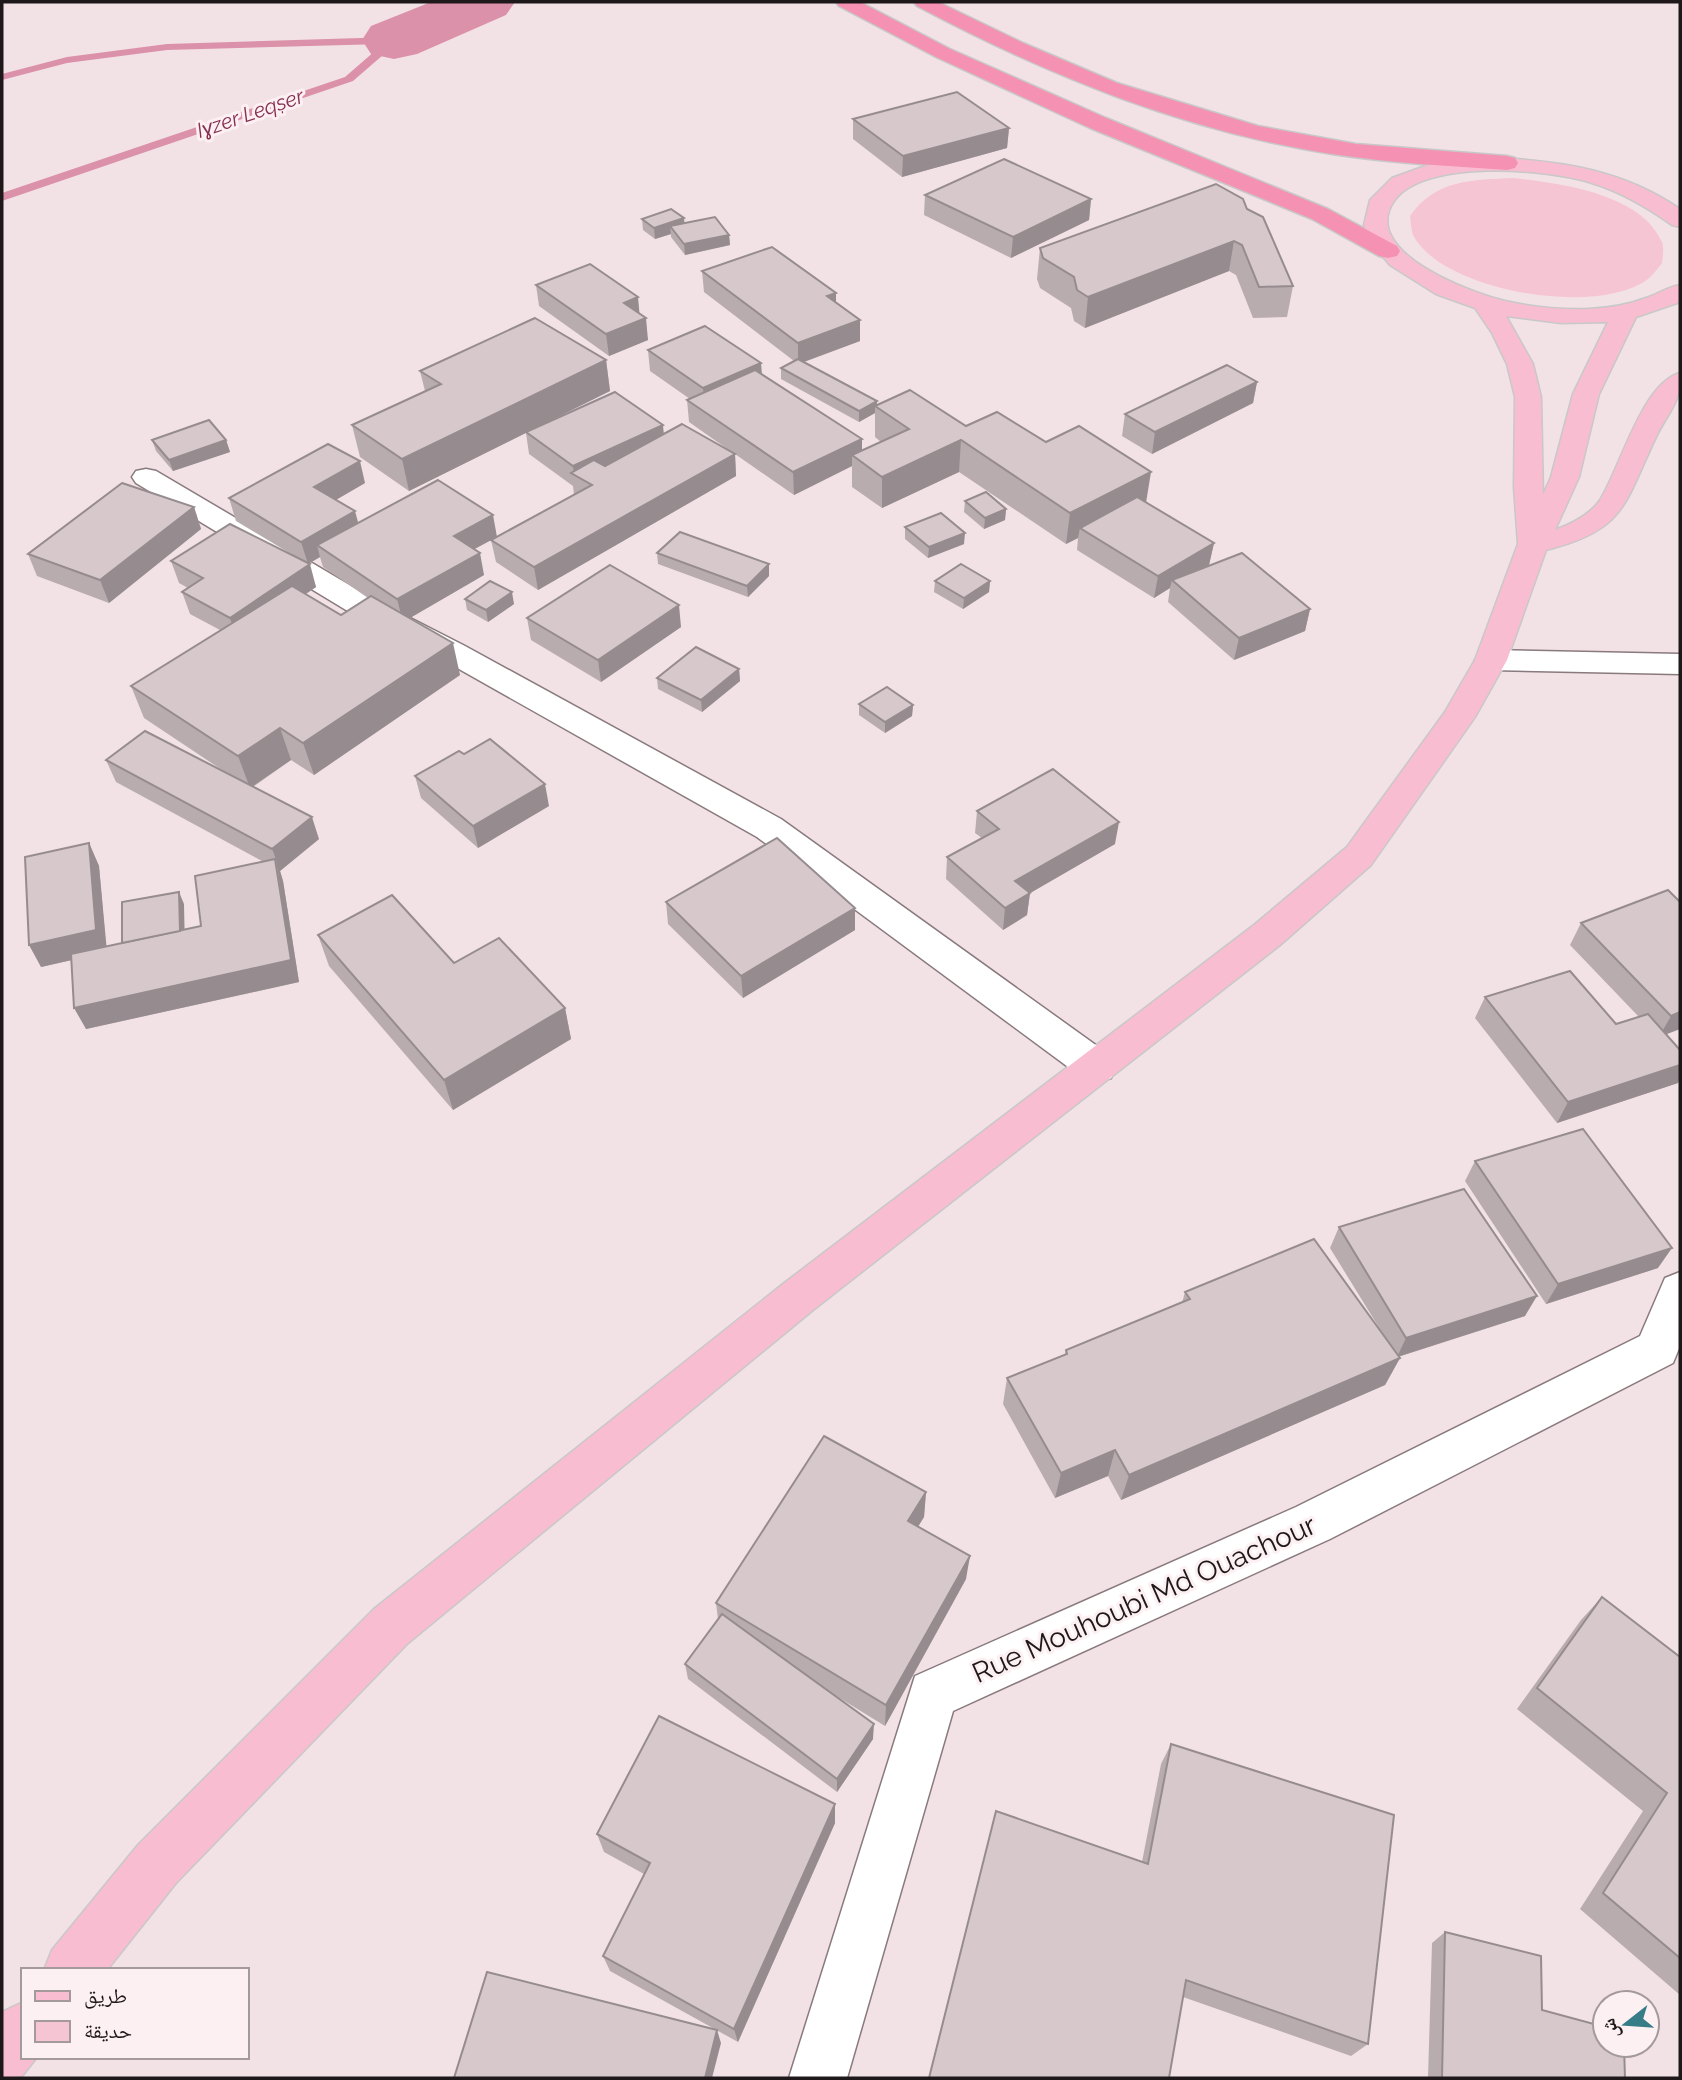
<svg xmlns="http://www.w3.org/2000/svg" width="1682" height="2080" font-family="Raleway,'Noto Naskh Arabic',sans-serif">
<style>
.green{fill:#f6c5d3}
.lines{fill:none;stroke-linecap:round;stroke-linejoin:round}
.stream{fill:#db91a9;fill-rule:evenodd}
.river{fill:#db91a9;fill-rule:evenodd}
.minor-casing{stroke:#897a7e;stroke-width:3}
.major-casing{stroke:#c9c8c8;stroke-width:3}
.highway-casing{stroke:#c9c8c8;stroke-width:3}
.minor{fill:#fff;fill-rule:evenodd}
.major{fill:#f9bdd1;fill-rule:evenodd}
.highway{fill:#f591b3;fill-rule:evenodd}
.wall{fill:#b9acaf;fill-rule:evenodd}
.shaded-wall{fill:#968c8f}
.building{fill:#d7c8cc;stroke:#968c8f;stroke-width:2}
.labels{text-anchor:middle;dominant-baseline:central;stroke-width:6;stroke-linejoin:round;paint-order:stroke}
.far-water-label{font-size:21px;font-style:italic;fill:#862f52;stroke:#fdf0f3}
.near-street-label{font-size:28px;fill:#1e181a;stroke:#fdf0f3}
</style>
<rect width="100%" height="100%" fill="#f2e2e6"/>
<path class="green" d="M1514 178C1559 183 1641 193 1662 242 1664 248 1663 256 1662 263 1658 268 1653 275 1648 279 1598 317 1446 292 1414 237 1411 231 1411 223 1410 216 1436 179 1472 180 1514 178Z"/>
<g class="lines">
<path class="stream" d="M394 37 398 38V42L353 81 2 201V193L345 77 383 44 167 50 67 63 2 80V74L67 57 167 44Z"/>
<path class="river" d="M431 2H515L506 15 417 54 394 59 371 54 362 40 371 26Z"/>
<defs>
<g id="minor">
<path d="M146 469 156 471 373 599 465 646 781 819 1111 1056 1116 1067 1111 1078 1097 1082 1083 1078 757 837 443 660 351 613 136 483 132 477 136 471Z"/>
<path d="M1491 650 1680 654V674L1491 670 1480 667 1475 660 1480 653Z"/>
<path d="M1680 1272V1346L1673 1363 1330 1539 953 1711 847 2078H789L915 1676 1296 1507 1640 1336 1665 1278Z"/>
</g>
<g id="major">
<path d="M1498 158C1563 161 1625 171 1680 209V227L1672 225C1647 207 1621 192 1592 183 1548 169 1424 158 1394 201 1359 252 1471 293 1505 301 1532 307 1561 310 1589 309 1609 308 1628 305 1646 298 1658 294 1668 287 1680 285V302L1636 317 1599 394 1579 477 1555 530C1571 524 1590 515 1600 500 1620 469 1642 383 1680 373 1681 404 1669 410 1656 437 1624 504 1626 530 1546 550L1507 660 1475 717 1371 865 1280 945 813 1310 408 1643 176 1883 107 1970H44L52 1950 138 1845 374 1609 783 1284 1254 925 1347 847 1445 712 1475 660 1518 544 1514 487 1515 397 1507 364 1492 333 1475 308 1436 294 1390 265 1369 240 1364 225 1370 200 1392 178 1428 165 1462 159ZM1506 316 1561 323 1608 322 1573 394 1551 477 1543 495 1541 397 1533 364Z"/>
<path d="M23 2002V2057H37L22 2076 2 2078V2012Z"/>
</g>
<g id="highway">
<path d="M836 2H860L950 49 1106 118 1328 209 1397 246 1400 251 1397 256 1388 258 1379 256 1312 219 1090 128 936 57 839 6Z"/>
<path d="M914 2H938L1023 43 1117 83 1258 126 1356 144 1507 156 1515 158 1518 163 1515 168 1507 170C1449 166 1390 163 1332 154 1185 131 1047 75 917 6Z"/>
</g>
</defs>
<use href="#minor" class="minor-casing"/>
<use href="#major" class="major-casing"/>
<use href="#highway" class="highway-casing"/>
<use href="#minor" class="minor"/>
<use href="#major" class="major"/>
<use href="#highway" class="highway"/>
</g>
<g class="wall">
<path d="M853 119 1009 128 1007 148 902 177 853 139Z"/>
<path d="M925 195 1091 199 1089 220 1011 258 924 215Z"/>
<path d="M1247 209 1293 286 1287 317 1253 318 1236 275 1229 271 1085 328 1074 321 1071 308 1040 288 1037 279 1040 248Z"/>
<path d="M642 219 684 223 729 235 730 245 685 255 671 237V234L655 239 643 230Z"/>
<path d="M702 271 836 303 860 341 804 362 877 401V405L966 426 1046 442 1214 543 1209 565 1310 609 1305 631 1234 660 1168 602 1170 588 1154 598 1077 550 1078 538 1066 544 959 472 882 508 852 487V466L794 495 735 454 736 476 538 590 496 562 491 540 574 495 573 486 529 454 526 433 409 491 360 457 352 425 425 391 420 371 606 360 610 391 537 427 664 434 733 453 689 422 687 400 690 399 650 371 648 350 761 363 762 374 862 451 881 442 875 437V413L859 422 781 379V368L794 361 704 292Z"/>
<path d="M536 285 640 314 648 340 609 356 539 306Z"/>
<path d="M1257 382 1253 403 1152 454 1122 436 1125 414Z"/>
<path d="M152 440H226L230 452 173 471 156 451Z"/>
<path d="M365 483 336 500 358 523 474 549 484 575 410 618 460 675 314 775 291 760 253 787 319 839 280 871 283 881 299 982 86 1029 72 960 41 967 89 843 99 866 106 947 122 943 184 904V930L201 926 262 861 116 782 106 760 228 774 144 718 131 686 220 630 190 614 182 592 188 588 179 583 171 561 301 560 236 521 229 498ZM320 557 323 567 368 598 341 615 306 594 316 587 308 564Z"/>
<path d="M965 501 1006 509 1005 520 984 529 964 512Z"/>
<path d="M194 507 201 529 109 603 37 576 28 554Z"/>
<path d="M905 527 964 544 928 558 905 539Z"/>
<path d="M657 553 769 564V576L748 597 658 564Z"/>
<path d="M935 581H990L989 592 963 609 934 592Z"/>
<path d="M465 599 514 604 488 622 467 610Z"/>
<path d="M527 618 681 627 601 682 531 640Z"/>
<path d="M739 669 740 681 702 712 658 689 657 678Z"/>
<path d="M859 704 913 705 912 716 885 733 859 715Z"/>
<path d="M415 776 549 806 478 848 421 798Z"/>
<path d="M977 811 1115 844 1030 893 1027 915 1003 930 946 879 947 857 982 838 975 833Z"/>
<path d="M1668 890 1680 1029 1666 1034 1678 1083 1557 1123 1475 1018 1485 997 1616 1024 1639 1017 1570 945 1581 923Z"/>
<path d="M666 902 855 930 743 998 668 924Z"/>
<path d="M318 935 454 963 565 1008 571 1039 453 1110 329 966Z"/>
<path d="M1475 1161 1658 1268 1546 1304 1465 1181Z"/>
<path d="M1339 1227 1525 1316 1398 1357 1400 1358 1385 1385 1121 1500 1108 1476 1055 1498 1003 1404 1007 1378 1065 1355 1066 1350 1182 1303 1185 1292 1386 1339 1330 1248Z"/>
<path d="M926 1492 924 1517 918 1527 966 1579 885 1726 833 1694 873 1739 837 1792 688 1679 685 1664 718 1619 716 1603Z"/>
<path d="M1602 1597 1680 1657V1995L1580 1909 1643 1811 1517 1709 1581 1620Z"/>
<path d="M1171 1744 1368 2044 1351 2056 1183 1997 1142 1862 1161 1764Z"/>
<path d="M835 1804V1823L738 2042 610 1971 603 1956 644 1874 604 1852 597 1834Z"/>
<path d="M1445 1932 1542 2010 1625 2078H1428L1432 1943Z"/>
</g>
<g class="shaded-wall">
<path d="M1009 128 1007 148 902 177 903 156Z"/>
<path d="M1091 199 1089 220 1011 258 1013 237Z"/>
<path d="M684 218 685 229 670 226 671 234 655 239 654 228Z"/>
<path d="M729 235 730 245 685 255 684 244Z"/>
<path d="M1234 241 1229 271 1085 328 1088 297Z"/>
<path d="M836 293V314L827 296Z"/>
<path d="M638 297 640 319 624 303Z"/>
<path d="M646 318 648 340 609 356 606 334Z"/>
<path d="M860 320V341L798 364V343Z"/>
<path d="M606 360 610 391 409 491 402 459Z"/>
<path d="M761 363 762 385 705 410 703 388Z"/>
<path d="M1257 382 1253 403 1152 454 1155 432Z"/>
<path d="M877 401V407L875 406V413L859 422V411Z"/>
<path d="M663 425 665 447 574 475 573 466Z"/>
<path d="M862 439V461L852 455V466L794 495 793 472Z"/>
<path d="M226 440 230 452 173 471 169 460Z"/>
<path d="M961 440 959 472 882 508V477Z"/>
<path d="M735 454 736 476 538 590 534 567Z"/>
<path d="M360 461 365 483 320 509 314 487Z"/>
<path d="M1151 472 1146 503 1080 528 1078 538 1066 544 1070 513Z"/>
<path d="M194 507 201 529 109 603 100 580Z"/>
<path d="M1006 509 1005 520 984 529 985 518Z"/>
<path d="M355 511 361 533 317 545 320 557 308 564 301 542Z"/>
<path d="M493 515 497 537 458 558 454 536Z"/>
<path d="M965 533 964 544 928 558 929 547Z"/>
<path d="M1214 543 1209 565 1172 580 1170 588 1154 598 1158 576Z"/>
<path d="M480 553 484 575 403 622 397 599Z"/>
<path d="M310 564 316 587 237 640 230 618Z"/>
<path d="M769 564V576L748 597 747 586Z"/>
<path d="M990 581 989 592 963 609 964 598Z"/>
<path d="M512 592 514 604 488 622 486 610Z"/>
<path d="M679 605 681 627 601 682 598 660Z"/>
<path d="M1310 609 1305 631 1234 660 1239 638Z"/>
<path d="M453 643 460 675 314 775 303 743Z"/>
<path d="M739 669 740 681 702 712 701 700Z"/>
<path d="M913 705 912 716 885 733V722Z"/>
<path d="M280 728 291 760 250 788 238 756Z"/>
<path d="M545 784 549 806 478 848 473 826Z"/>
<path d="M312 817 319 839 280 871 283 881 299 982 86 1029 74 1008 291 960 276 859 272 849Z"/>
<path d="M1119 822 1115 844 1013 903 1015 881Z"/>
<path d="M89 843 99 866 107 952 41 967 29 945Z"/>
<path d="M179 892 184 904 185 952 122 951Z"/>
<path d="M1030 893 1027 915 1003 930 1005 908Z"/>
<path d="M855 908V930L743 998 741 976Z"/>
<path d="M565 1008 571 1039 453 1110 444 1080Z"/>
<path d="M1680 1012V1029L1659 1037 1671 1016Z"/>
<path d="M1680 1065V1079L1678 1083 1557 1123 1568 1102Z"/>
<path d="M1672 1248 1658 1268 1546 1304 1558 1284Z"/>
<path d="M1537 1296 1525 1316 1397 1357 1406 1338Z"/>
<path d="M1400 1358 1385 1385 1121 1500 1129 1475Z"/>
<path d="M1115 1450 1108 1476 1055 1498 1061 1473Z"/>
<path d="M926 1492 924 1517 906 1545 908 1521Z"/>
<path d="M970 1556 966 1579 885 1726 886 1705Z"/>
<path d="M874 1724 873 1739 837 1792V1779Z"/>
<path d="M835 1804V1823L738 2042 734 2029Z"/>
<path d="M717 2030 721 2043 712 2078H705Z"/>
</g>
<g class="building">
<path d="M957 92 1009 128 903 156 853 119Z"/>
<path d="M1004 159 1091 199 1013 237 925 195Z"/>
<path d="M1216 184 1243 199 1247 209 1263 217 1293 286 1259 287 1242 245 1234 241 1088 297 1077 290 1074 277 1043 258 1040 248Z"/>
<path d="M671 209 684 218 654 228 642 219Z"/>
<path d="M715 217 729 235 684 244 670 226Z"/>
<path d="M772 247 836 293 827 296 860 320 798 343 702 271Z"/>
<path d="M590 264 638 297 624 303 646 318 606 334 536 285Z"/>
<path d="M535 318 606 360 402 459 352 425 441 384 420 371Z"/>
<path d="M705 326 761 363 703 388 648 350Z"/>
<path d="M798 359 877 401 859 411 781 368Z"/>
<path d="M1227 365 1257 382 1155 432 1125 414Z"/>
<path d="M755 370 862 439 793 472 687 400Z"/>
<path d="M910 390 966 426 997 412 1046 442 1079 426 1151 472 1070 513 961 440 882 477 852 455 909 429 875 406Z"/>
<path d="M615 392 663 425 573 466 526 432Z"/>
<path d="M209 420 226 440 169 460 152 440Z"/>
<path d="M682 424 735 454 534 567 491 540 592 485 571 473 594 460 605 466Z"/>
<path d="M328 444 360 461 314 487 355 511 301 542 229 498Z"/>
<path d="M438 480 493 515 454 536 480 553 397 599 317 545Z"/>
<path d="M122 483 194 507 100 580 28 554Z"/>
<path d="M986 492 1006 509 985 518 965 501Z"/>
<path d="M1137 497 1214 543 1158 576 1080 528Z"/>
<path d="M941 513 965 533 929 547 905 527Z"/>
<path d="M230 524 310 564 230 618 182 592 203 578 171 561Z"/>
<path d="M680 532 769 564 747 586 657 553Z"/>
<path d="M1242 553 1310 609 1239 638 1172 580Z"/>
<path d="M961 564 990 581 964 598 935 581Z"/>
<path d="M610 565 679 605 598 660 527 618Z"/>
<path d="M490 581 512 592 486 610 465 599Z"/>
<path d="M292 586 341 615 371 596 453 643 303 743 280 728 238 756 131 686Z"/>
<path d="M696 647 739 669 701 700 657 678Z"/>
<path d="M887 687 913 705 885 722 859 704Z"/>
<path d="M145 731 312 817 272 849 106 760Z"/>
<path d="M490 739 545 784 473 826 415 776 459 751 464 754Z"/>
<path d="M1053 769 1119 822 1015 881 1030 893 1005 908 947 857 999 829 977 811Z"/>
<path d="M777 838 855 908 741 976 666 902Z"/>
<path d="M89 843 96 930 29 945 25 857Z"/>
<path d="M275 859 291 960 74 1008 71 954 201 926 195 876Z"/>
<path d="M1668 890 1680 902V1012L1671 1016 1581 923Z"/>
<path d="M179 892 180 931 122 943V902Z"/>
<path d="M392 895 454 963 499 938 565 1008 444 1080 318 935Z"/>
<path d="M1570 971 1616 1024 1648 1014 1680 1050V1065L1568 1102 1485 997Z"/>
<path d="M1583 1129 1672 1248 1558 1284 1475 1161Z"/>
<path d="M1464 1189 1537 1296 1406 1338 1339 1227Z"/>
<path d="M1314 1239 1400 1358 1129 1475 1115 1450 1061 1473 1007 1378 1067 1354 1066 1350 1190 1299 1185 1292Z"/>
<path d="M824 1436 926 1492 908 1521 970 1556 886 1705 716 1603Z"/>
<path d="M1602 1597 1680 1657V1958L1603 1893 1667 1793 1537 1688Z"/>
<path d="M722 1614 874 1724 837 1779 685 1664Z"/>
<path d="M659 1716 835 1804 734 2029 603 1956 650 1863 597 1834Z"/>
<path d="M1171 1744 1394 1815 1368 2044 1186 1980 1169 2078H929L996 1811 1148 1864Z"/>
<path d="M1445 1932 1541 1956 1542 2010 1605 2027V2045H1624L1625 2078H1442Z"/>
<path d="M487 1972 717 2030 705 2078H454Z"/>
</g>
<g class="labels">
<g class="far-water-label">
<text transform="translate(250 113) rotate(-19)">Iɣzer Leqṣer</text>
</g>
<g class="near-street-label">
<text transform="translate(1144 1599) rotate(-24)">Rue Mouhoubi Md Ouachour</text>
</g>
</g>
<rect width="1682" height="2080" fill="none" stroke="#1e181a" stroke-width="7"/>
<rect x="21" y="1968" width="228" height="91" fill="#fdf0f3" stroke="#a49a9c" stroke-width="2"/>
<rect x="35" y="1991" width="35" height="10" fill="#f9bdd1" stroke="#a49a9c" stroke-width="2"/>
<text x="84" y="2003" font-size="21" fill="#1e181a">طريق</text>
<rect x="35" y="2021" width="35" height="21" fill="#f6c5d3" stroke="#a49a9c" stroke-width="2"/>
<text x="84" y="2038" font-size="21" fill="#1e181a">حديقة</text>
<g transform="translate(1626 2024) rotate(253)"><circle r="33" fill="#fdf0f3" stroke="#a49a9c" stroke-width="2"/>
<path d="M0-5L12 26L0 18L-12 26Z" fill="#377d88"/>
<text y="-10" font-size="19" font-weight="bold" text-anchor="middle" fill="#1e181a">ش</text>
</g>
</svg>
